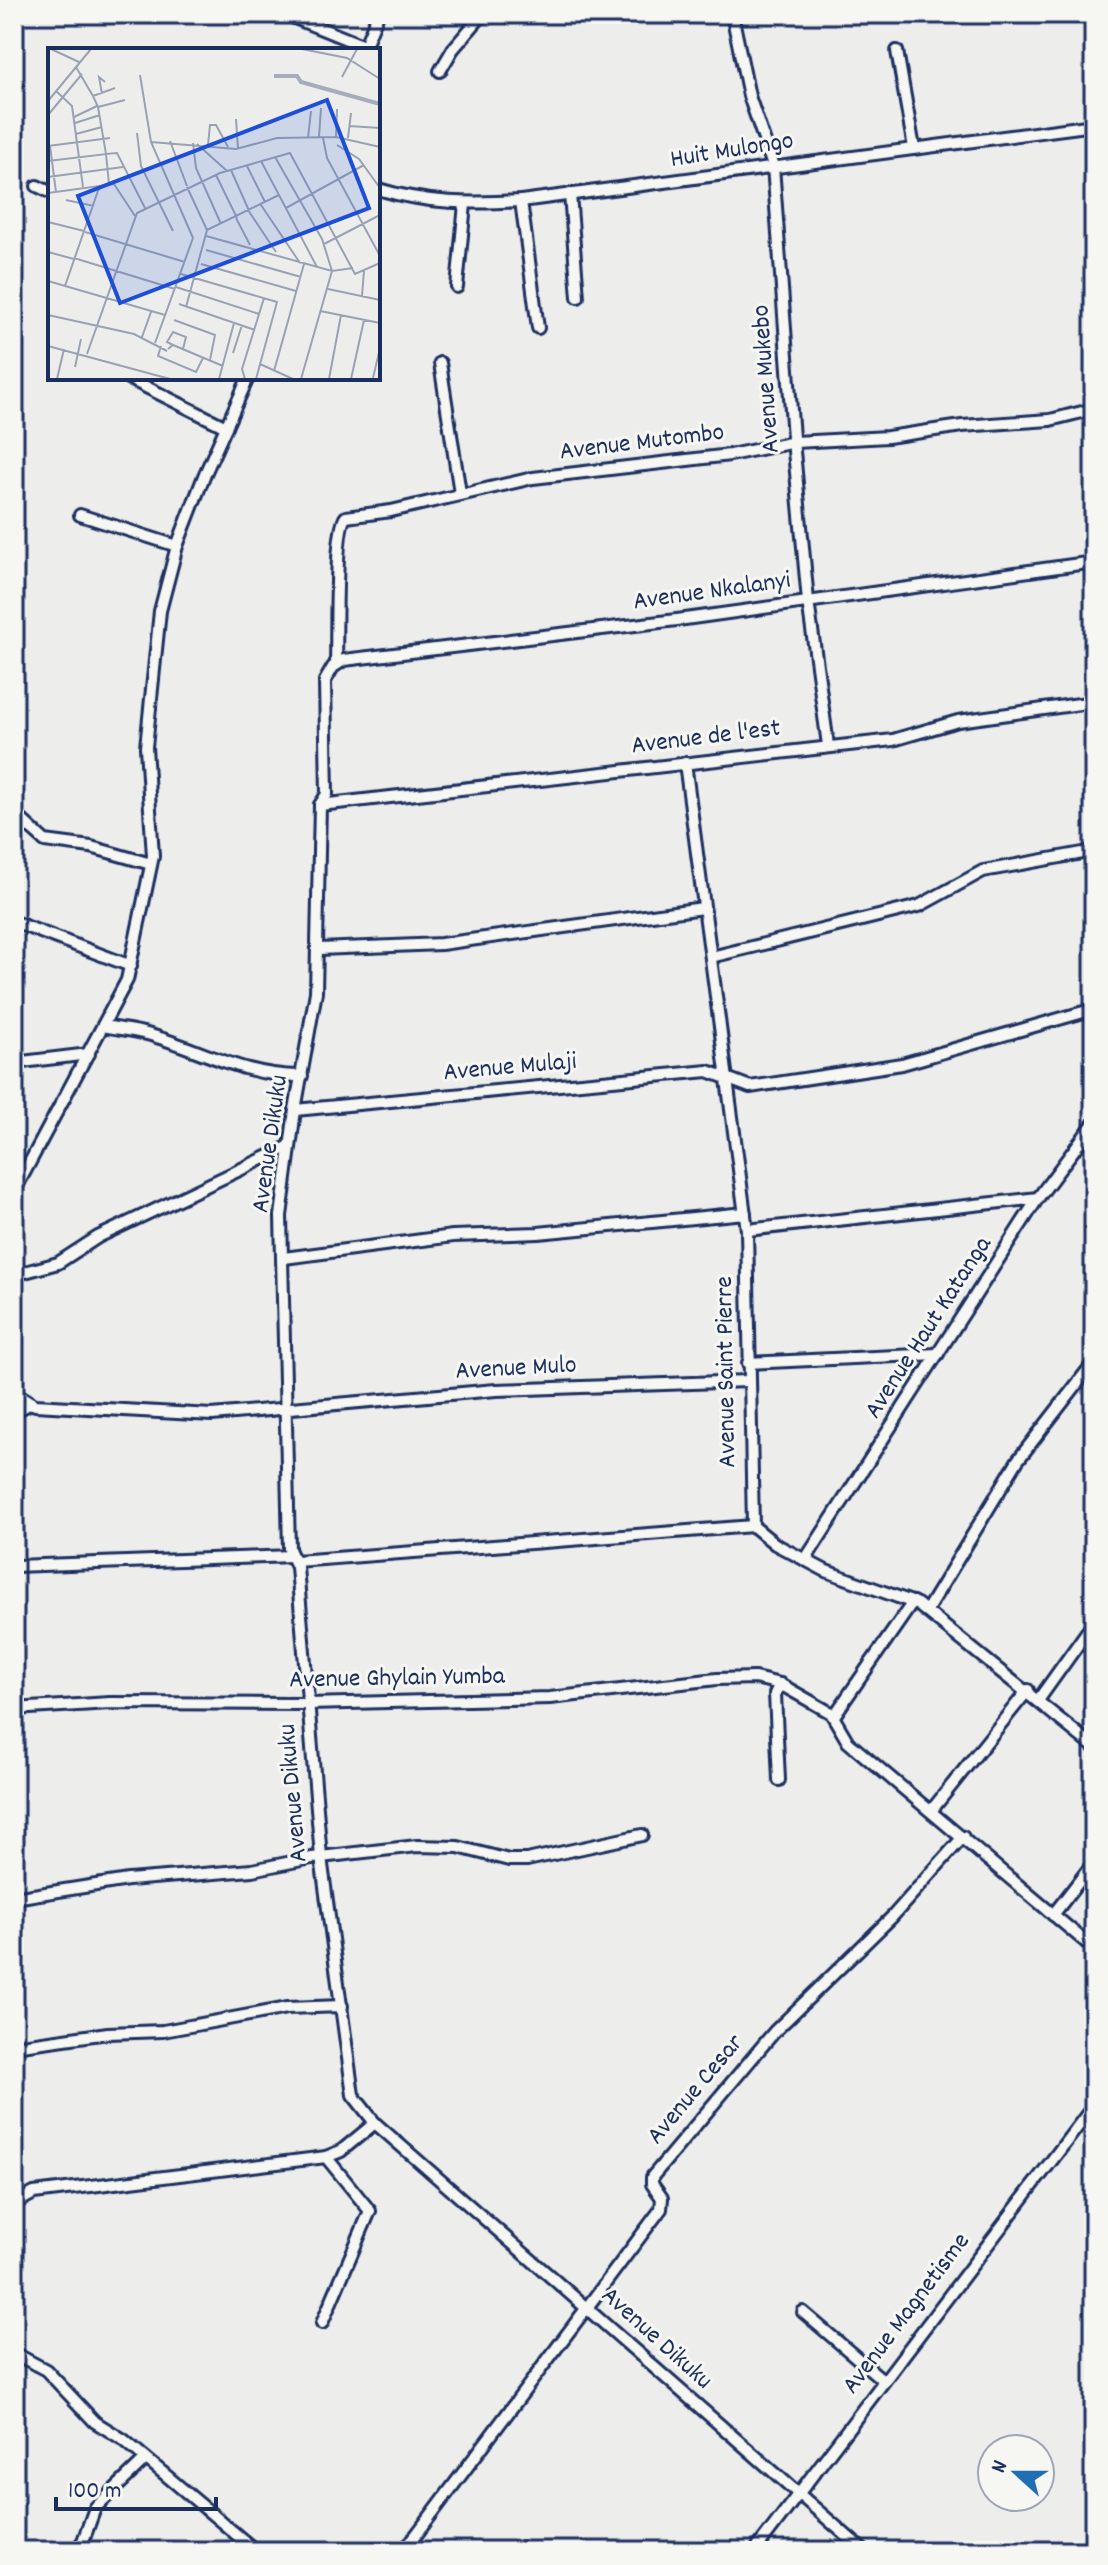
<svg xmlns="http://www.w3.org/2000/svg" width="1108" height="2565" font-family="Dekko,sans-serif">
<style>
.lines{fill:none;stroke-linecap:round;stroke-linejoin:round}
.street-casing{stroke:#1b2f5e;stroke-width:16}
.street{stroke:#f6f6f2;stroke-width:10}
.labels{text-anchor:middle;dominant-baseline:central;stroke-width:6;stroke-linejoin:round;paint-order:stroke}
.street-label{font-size:26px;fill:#1b2f5e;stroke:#f6f6f2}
.inset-river{fill:none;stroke:#a5acbc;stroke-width:4}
.inset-road{fill:none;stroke:#99a2b3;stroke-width:2}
.view{fill:#1d4ed8;fill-opacity:0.15;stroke:#1d4ed8;stroke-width:4}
.inset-edge{fill:none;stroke:#1b2f5e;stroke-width:4}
</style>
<rect width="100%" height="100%" fill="#edeeec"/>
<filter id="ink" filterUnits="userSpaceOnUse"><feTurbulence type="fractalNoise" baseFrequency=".0125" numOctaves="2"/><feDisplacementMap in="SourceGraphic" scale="16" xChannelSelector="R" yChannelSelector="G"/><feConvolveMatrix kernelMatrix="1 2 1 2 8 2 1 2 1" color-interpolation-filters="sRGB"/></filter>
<g filter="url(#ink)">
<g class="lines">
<defs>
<g id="street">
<path d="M285 14 364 46"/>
<path d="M732 14 749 96 773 166 794 451 808 601 828 745"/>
<path d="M363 50 378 14"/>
<path d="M897 51 914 148"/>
<path d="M440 71 453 49 483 14"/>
<path d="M37 186 50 192"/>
<path d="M378 189C427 204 471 204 521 201L1094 125"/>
<path d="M570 194 578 297"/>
<path d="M521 201 538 328"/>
<path d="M457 287 465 204"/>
<path d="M440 363 460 493"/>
<path d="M128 378 226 427"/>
<path d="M80 515 177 546"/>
<path d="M336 665C337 640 334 528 346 517L391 511 533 478 730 455 795 442 888 437 962 426 1050 420 1094 409"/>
<path d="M685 763 747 1230 753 1526"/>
<path d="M320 805 316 992 295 1110 281 1216 289 1549 297 1567 321 1857 353 2095 375 2123 864 2551"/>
<path d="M320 805 327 794 325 681 333 667 344 660 685 619 1094 562"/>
<path d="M320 805 893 740 958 721 1094 702"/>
<path d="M14 813 45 841 91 847 151 864"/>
<path d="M14 922 131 966"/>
<path d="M319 949 441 944 703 908"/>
<path d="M711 957 919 906 983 871 1094 851"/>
<path d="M104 1026C118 1029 133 1030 147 1034 201 1049 244 1077 302 1076"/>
<path d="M14 1063 89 1054"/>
<path d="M295 1110 708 1071 750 1087 902 1064 1094 1009"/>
<path d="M14 1192 127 980 153 856 146 747 160 611 177 546 204 476 248 378"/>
<path d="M747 1230 1038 1198"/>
<path d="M284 1258 453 1236 538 1233 745 1213"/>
<path d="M14 1275 58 1263 98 1237 290 1146"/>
<path d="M748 1363 938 1354"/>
<path d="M14 1392 35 1405 212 1415 496 1390 748 1381"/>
<path d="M14 1412 29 1404"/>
<path d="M753 1526 775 1544 826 1571 917 1604 1094 1747"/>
<path d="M805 1560 1038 1198 1094 1123"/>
<path d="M296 1561 753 1526"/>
<path d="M14 1566 292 1556"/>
<path d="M927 1610 1018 1460 1094 1362"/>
<path d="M1039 1699 1094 1622"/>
<path d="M14 1709 110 1703 308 1704 550 1698 717 1679 755 1678 780 1684 831 1713 848 1742 1094 1949"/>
<path d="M834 1716 913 1602"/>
<path d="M779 1780 775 1694 780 1684"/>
<path d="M931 1811 1028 1690"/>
<path d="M14 1898 128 1880 252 1870 312 1858 417 1846 458 1847 509 1860H527L642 1835"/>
<path d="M1053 1915 1094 1862"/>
<path d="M14 2046 108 2033 163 2031 287 2008 342 2006"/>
<path d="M14 2204 34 2193 326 2157 341 2151 375 2123"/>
<path d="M803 2312 884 2381"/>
<path d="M322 2323 370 2211 326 2157"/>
<path d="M14 2353 46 2370 95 2422 124 2440 256 2551"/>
<path d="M75 2551 83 2541 95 2508 146 2459"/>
<path d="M404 2551 661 2209 662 2198 652 2184V2177L775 2031 892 1917 963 1837"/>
<path d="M755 2551 1094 2105"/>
</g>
</defs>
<use href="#street" class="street-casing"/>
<use href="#street" class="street"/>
</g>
</g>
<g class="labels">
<g class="street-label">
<text transform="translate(732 151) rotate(-9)">Huit Mulongo</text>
<text transform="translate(767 379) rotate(-94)">Avenue Mukebo</text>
<text transform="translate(642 443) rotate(-7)">Avenue Mutombo</text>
<text transform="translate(712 592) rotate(-8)">Avenue Nkalanyi</text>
<text transform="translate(706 738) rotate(-7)">Avenue de l'est</text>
<text transform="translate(510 1068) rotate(-5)">Avenue Mulaji</text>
<text transform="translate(271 1144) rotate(-82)">Avenue Dikuku</text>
<text transform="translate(929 1328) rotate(-57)">Avenue Haut Katanga</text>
<text transform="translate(516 1369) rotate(-3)">Avenue Mulo</text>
<text transform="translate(727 1372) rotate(-91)">Avenue Saint Pierre</text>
<text transform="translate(397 1679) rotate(-1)">Avenue Ghylain Yumba</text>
<text transform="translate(294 1793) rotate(-95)">Avenue Dikuku</text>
<text transform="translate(696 2090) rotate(-50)">Avenue Cesar</text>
<text transform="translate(907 2314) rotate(-53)">Avenue Magnetisme</text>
<text transform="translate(656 2339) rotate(42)">Avenue Dikuku</text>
</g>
</g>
<g transform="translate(48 48)">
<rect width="332" height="332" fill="#edeeec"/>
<path class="inset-river" d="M226 28H249L253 34 332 56"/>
<path class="inset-road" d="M3 1 31 14M254 1 299 10 332 31M28 19 45 48 67 40M92 27 103 94 145 190M294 29 309 1M8 43 24 58 35 139M54 46 51 29 57 34M45 48 50 59 77 52M0 53 43 1M50 59 58 106 69 105 97 160M0 67 34 26M26 69 49 58M188 71 190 101M27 75 52 67M301 78 332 80M89 85 93 118 125 183M28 86 54 79M271 89 273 60M288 89 289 61M260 90 263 63M275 90 279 110 332 208M300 90 303 65M122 93 139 138M103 94 188 101 229 90 288 89 332 99M145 95 148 120 173 176M149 96 179 123M160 97 162 77H168L180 99M289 97 311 111 332 140M0 98 62 90M2 98 8 144M227 109 274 191 284 223 253 331M0 113 58 106 61 136M213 113 269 219M199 118 217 154M183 122 202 165 228 204M168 127 189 170M0 129 75 119M139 139 159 182M0 145 66 136 87 168M18 152 46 158M213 157 252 215M238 160 316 117M188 170 202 197M0 174 36 183M159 182 231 147M37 184 137 214M158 188 284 223 305 220M276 196 332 167M158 202 253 229M0 204 26 211M26 210 127 241M153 216 248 243M133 226 229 254 208 331M0 233 117 267M17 238 52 137M128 239 211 266M280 241 332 252M314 248 316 223M131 256 207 282M138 259 159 182M272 263 332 275M0 267 86 286 119 303M126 272 167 287 162 312M94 289 103 264M107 295 145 190M125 297 119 294 125 284 138 289 135 301M0 298 122 331M113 298 110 308 148 324 155 310M120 301 125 297 175 318M185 305 194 277M39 306 89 165 172 125 242 105 307 226 332 215M212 316 245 331M27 319 33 291M226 323 256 216M325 330 332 300M9 331 16 301M171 331 186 275M197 331 194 321 216 250M281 331 293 267M303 331 316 272"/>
<path class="view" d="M279 52 321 160 72 255 30 148Z"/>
<rect width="332" height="332" class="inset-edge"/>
</g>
<rect width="1108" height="2565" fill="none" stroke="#f6f6f2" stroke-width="48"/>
<rect x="24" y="24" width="1060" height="2517" fill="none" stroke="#1b2f5e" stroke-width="3" filter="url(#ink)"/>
<g transform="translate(1016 2473) rotate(291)"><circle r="38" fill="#f6f6f2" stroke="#9ea6b7" stroke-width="2"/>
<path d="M0-6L14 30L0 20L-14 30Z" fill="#1f6fb2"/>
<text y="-12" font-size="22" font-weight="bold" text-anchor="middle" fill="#1b2f5e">N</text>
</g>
<path d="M56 2497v12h160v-12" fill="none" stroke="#1b2f5e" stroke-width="4"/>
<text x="68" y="2497" font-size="24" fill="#1b2f5e" stroke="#f6f6f2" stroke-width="6" paint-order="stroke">100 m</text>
</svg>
